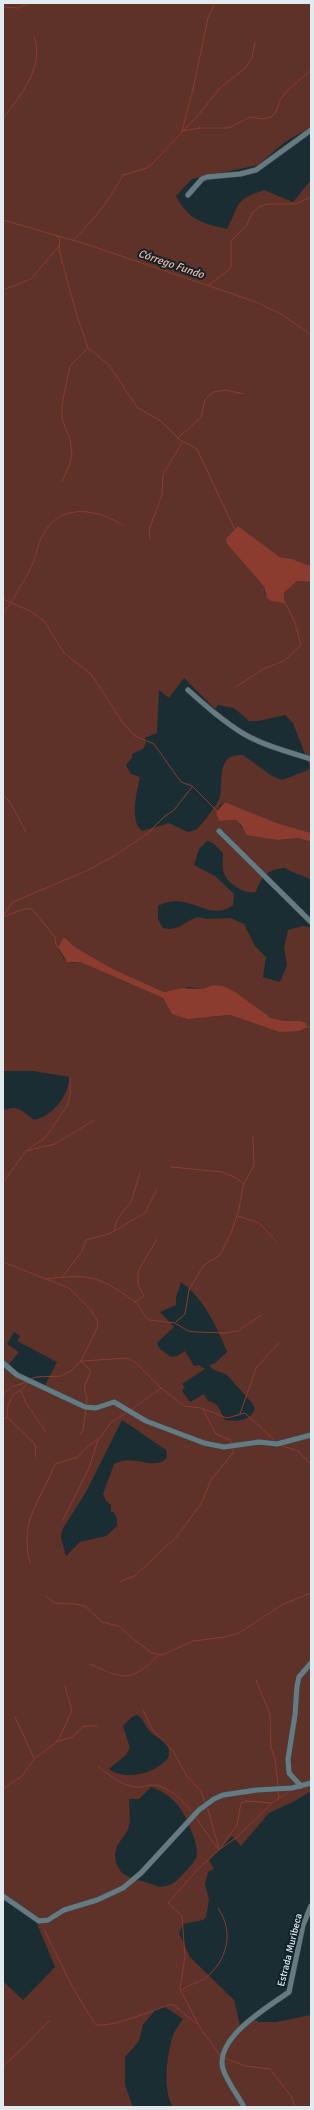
<svg xmlns="http://www.w3.org/2000/svg" width="314" height="2110" font-family="Signika,sans-serif">
<style>
.green{fill:#5e3129;fill-rule:evenodd}
.water{fill:#8b3c2f}
.lines{fill:none;stroke-linecap:round;stroke-linejoin:round}
.stream{stroke:#8b3c2f;stroke-width:1}
.minor-casing{stroke:#38484c;stroke-width:6}
.minor{stroke:#667b81;stroke-width:5}
.labels{text-anchor:middle;dominant-baseline:central;stroke-width:4;stroke-linejoin:round;paint-order:stroke}
.street-label{font-size:10px;fill:#dfebee;stroke:#102328}
.water-label{font-size:11px;font-style:italic;fill:#f8b3a5;stroke:#102328}
</style>
<rect width="100%" height="100%" fill="#192d32"/>
<path class="green" d="M3 3H311V127L285 142 258 165 192 179 176 196C189 220 201 223 227 229 240 204 234 200 264 190L293 202 311 180V566L292 559 280 557 238 526 227 544 260 582 264 587 265 594 284 593 297 581 311 582V833L277 823 225 802 220 805 216 812 219 821 236 820 243 829 278 840 298 838 311 842V880C302 874 293 874 285 868 268 869 261 877 256 892 244 895 224 882 223 869 222 864 223 858 223 853L213 843 207 841 199 849 194 865 215 876 234 894 233 905C209 924 189 889 158 906V919L163 928 170 929 179 927 192 919 198 917 207 919 231 918 244 924 255 946 266 957 263 977 280 982 287 965 284 947 288 930 303 926 309 927 311 930V1791L295 1801 269 1813 241 1846 232 1836 209 1860 214 1869 208 1872 205 1884 209 1900 206 1917 203 1920 183 1924 179 1933 190 1957 234 2000 241 2029 254 2018 258 2022H276L311 2015V2107H173C162 2091 167 2053 173 2035 175 2029 180 2024 183 2019L165 2007 156 2009 143 2025 139 2041 125 2057V2085L133 2107H3V1981L23 2000 55 1967 35 1919 6 1899 3 1905V1105L5 1110C17 1104 24 1112 34 1120 53 1116 68 1096 70 1077L33 1071H3ZM184 678 215 709 218 705 234 708 249 721H258L285 715 293 723 310 767 308 770 282 780 272 776 243 755C216 753 223 780 220 797 219 802 201 826 197 829 194 831 190 831 188 832L169 823 142 831C129 821 137 792 140 777L131 774 126 765 132 758V754L143 749 146 743 145 738 157 733 159 690 169 698ZM64 937 75 947 111 968 164 992 189 987 202 989 213 985 234 991 271 1018 283 1021H300L279 1032 230 1015 211 1017 170 1010 163 998 80 962C65 964 64 960 58 947ZM181 1282C203 1298 217 1326 227 1352L215 1363 210 1365 212 1369 227 1375 252 1403 255 1409C250 1421 237 1422 225 1420 219 1411 221 1404 208 1401L204 1394 190 1402 182 1391 185 1387 182 1384 205 1369 199 1365 194 1366 185 1351 177 1356 171 1357 160 1349 157 1343 174 1327 160 1312 176 1305V1298ZM14 1332 20 1336 17 1341 57 1362 44 1387 6 1368 19 1352 7 1344ZM122 1420 166 1450 167 1454 166 1459C150 1471 135 1453 114 1464L103 1494 106 1501 111 1505V1512H114L117 1519V1526L106 1536 80 1542 66 1556 61 1538 62 1530 86 1492ZM137 1715C144 1719 144 1725 149 1730 157 1741 173 1739 168 1758 155 1774 126 1781 109 1769L126 1755 130 1748 123 1726 132 1717ZM151 1787C173 1795 183 1808 191 1830 194 1837 197 1846 197 1854 196 1861 188 1869 183 1874 176 1882 171 1886 160 1887L129 1877 121 1872 116 1863 115 1855 117 1846 128 1830 130 1821 129 1799H139Z"/>
<g class="water">
<path d="M238 526 280 557 292 559 311 566V582L297 581 284 593V603L271 601 267 598 264 587 260 582 227 544 226 539Z"/>
<path d="M225 802 277 823 311 833V842L298 838 278 840 247 835 241 825 236 820 219 821 216 812Z"/>
<path d="M64 937 75 947 111 968 164 992 182 988 202 989 213 985 223 986 234 991 271 1018 284 1021H300L306 1023 307 1027 299 1031 279 1032 230 1015 188 1019 172 1014 163 998 80 962H67L58 947Z"/>
</g>
<g class="lines">
<g class="stream">
<path d="M3 7 18 8 30 3"/>
<path d="M3 118C21 95 45 67 34 36"/>
<path d="M182 131 200 128H229L250 117 263 119 271 117 276 112 280 100 287 91 311 70"/>
<path d="M182 131 193 89 208 18 215 3"/>
<path d="M3 220 89 245 256 302 281 314 311 335"/>
<path d="M56 236 60 239 59 250 77 316 88 348 109 365 137 407 162 422 180 440 197 449 235 530"/>
<path d="M73 240C97 216 107 204 123 175L147 168 153 163 200 113 219 89 245 68 252 58 255 42"/>
<path d="M209 285 231 268V241L246 226 253 212 259 207 267 204H296L311 197"/>
<path d="M3 290 31 279 59 246"/>
<path d="M178 438 201 417 205 400 213 392 226 390 244 394"/>
<path d="M62 482 70 463 72 454 70 439 62 419V404L70 366 88 348"/>
<path d="M150 539 149 530 162 495 163 474 182 443"/>
<path d="M3 599 30 611 44 621 64 653 91 674 123 723 135 736 154 744 181 782 192 786 217 811"/>
<path d="M11 603C17 590 27 578 32 565 37 554 38 541 45 531 64 502 100 510 124 526"/>
<path d="M3 614 10 604"/>
<path d="M236 687 265 668 284 661 301 645 294 620 284 601"/>
<path d="M3 795 10 802 26 832"/>
<path d="M3 916 13 902 86 871 114 856 147 834 165 816 174 810 192 787"/>
<path d="M3 917 24 909H32L55 937 56 945 59 948"/>
<path d="M306 1026 311 1028"/>
<path d="M26 1151 55 1144 94 1120"/>
<path d="M171 1167 222 1172 234 1177 244 1184"/>
<path d="M3 1182 26 1151 46 1137 67 1106 70 1096V1077"/>
<path d="M238 1216 259 1223 276 1241"/>
<path d="M114 1231 118 1218 131 1202 140 1173"/>
<path d="M3 1262 69 1288 91 1310 98 1322 97 1328 81 1361 72 1370 62 1376 36 1377 30 1379"/>
<path d="M63 1276 82 1251 86 1240 109 1234 145 1213 157 1189"/>
<path d="M44 1279C88 1274 98 1275 134 1301 140 1306 143 1315 149 1320L175 1323 188 1331 196 1332 225 1333 238 1331 261 1315"/>
<path d="M135 1302 144 1296 138 1285V1271L157 1239"/>
<path d="M176 1322 185 1314 189 1290 200 1271 204 1265 220 1255 231 1233 239 1209 243 1186 254 1165 253 1136"/>
<path d="M81 1361 91 1371 84 1387 87 1399 86 1406"/>
<path d="M82 1361 128 1358 135 1362 161 1388 184 1406 201 1408 227 1418 245 1413 276 1442"/>
<path d="M21 1391 26 1403 46 1432"/>
<path d="M3 1394 11 1387 27 1382"/>
<path d="M203 1409 216 1434 230 1440 233 1444"/>
<path d="M131 1410 161 1388"/>
<path d="M240 1414 256 1368 279 1343"/>
<path d="M7 1417 8 1405 13 1395 22 1389 28 1382"/>
<path d="M7 1417 33 1442 36 1447 35 1457"/>
<path d="M3 1419 7 1418"/>
<path d="M80 1435 83 1430 86 1409"/>
<path d="M280 1445 298 1451 311 1464"/>
<path d="M63 1520 89 1468 98 1440"/>
<path d="M30 1563C19 1519 40 1503 55 1464L78 1457 88 1446 101 1437 111 1422 128 1412"/>
<path d="M120 1582 136 1575 176 1537 201 1504 211 1480 232 1454 234 1447"/>
<path d="M46 1596 55 1603 75 1604 85 1606 102 1622 119 1626 133 1639 152 1653 162 1655 193 1641 225 1637 239 1633 283 1604 311 1593"/>
<path d="M90 1664C123 1679 131 1684 158 1655"/>
<path d="M256 1680 270 1714 271 1747 275 1759 278 1786"/>
<path d="M143 1710 152 1729 173 1751 187 1776 201 1791 205 1803"/>
<path d="M15 1717 34 1758"/>
<path d="M56 1742 72 1737 84 1726H97"/>
<path d="M98 1766C109 1775 121 1785 135 1787 142 1788 147 1785 154 1785 170 1787 183 1801 193 1813"/>
<path d="M3 1789 22 1776 34 1759 53 1745 60 1737 72 1710 65 1687"/>
<path d="M278 1791 279 1798"/>
<path d="M207 1806 219 1849"/>
<path d="M196 1818 218 1849"/>
<path d="M220 1849 237 1825 241 1803 246 1801 271 1803"/>
<path d="M44 1929 72 1986 95 2024C107 2030 156 2009 172 2004L197 2024"/>
<path d="M182 1990C188 1985 197 1983 204 1979 227 1962 235 1932 218 1908"/>
<path d="M221 2057 199 2026 180 1989 185 1957 182 1916 168 1903 198 1869 220 1849 237 1837 272 1803 290 1791"/>
<path d="M224 2058 246 2066 270 2069 291 2096 295 2107"/>
<path d="M3 2066 25 2046 49 2021"/>
</g>
<defs>
<g id="minor">
<path d="M188 195 202 179 207 177 240 174 256 170 311 130"/>
<path d="M188 690C206 706 224 722 244 734 265 746 289 752 311 759"/>
<path d="M219 831 311 922"/>
<path d="M3 1363 17 1375 85 1407 96 1408 114 1402 146 1421 204 1443 224 1447 259 1442 277 1444 311 1435"/>
<path d="M301 1786 289 1773 288 1759 295 1715 297 1686 299 1677 311 1663"/>
<path d="M3 1896 39 1921 48 1920 64 1910 97 1900 123 1888 141 1873 199 1810 214 1799 223 1795 257 1790 292 1788 311 1783"/>
<path d="M244 2107C238 2095 227 2082 223 2069 214 2038 268 2007 289 1992L303 1925 311 1906"/>
</g>
</defs>
<use href="#minor" class="minor-casing"/>
<use href="#minor" class="minor"/>
</g>
<g class="labels">
<g class="street-label">
<text transform="translate(290 1950) rotate(-76)">Estrada Muribeca</text>
</g>
<g class="water-label">
<text transform="translate(171 264) rotate(19)">Córrego Fundo</text>
</g>
</g>
<rect width="314" height="2110" fill="none" stroke="#dfebee" stroke-width="8"/>
</svg>
